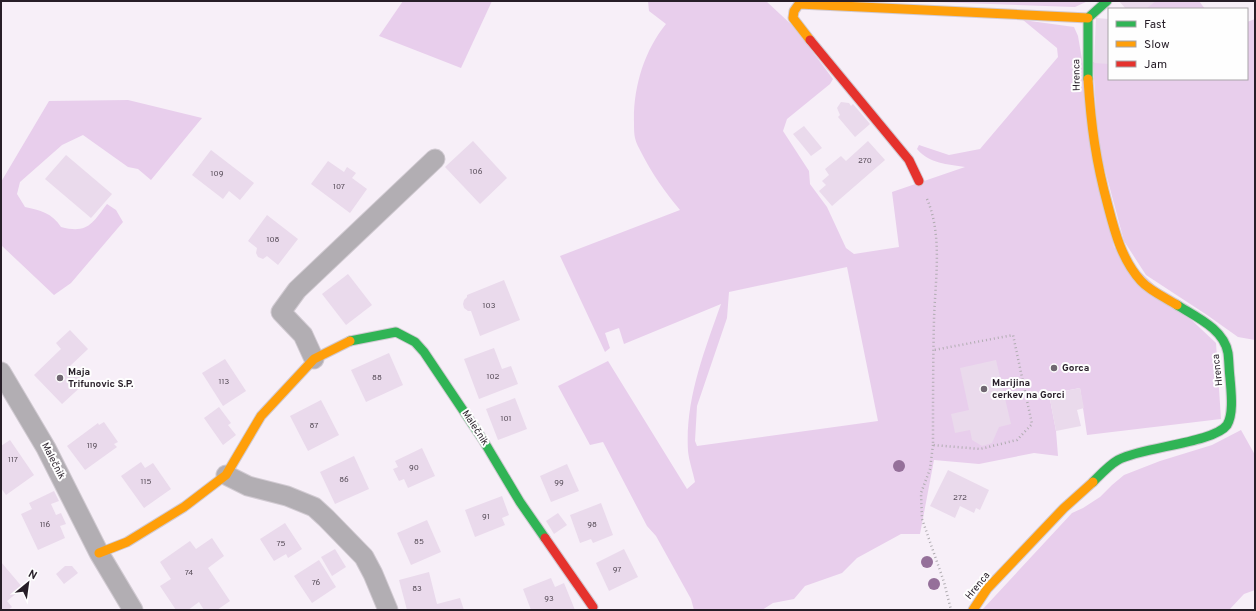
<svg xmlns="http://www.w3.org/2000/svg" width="1256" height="611" font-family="Overpass,sans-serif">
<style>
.green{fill:#e8ceec;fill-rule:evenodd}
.building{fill:#eadaec}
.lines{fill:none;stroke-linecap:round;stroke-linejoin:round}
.street-casing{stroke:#d1cad2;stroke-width:21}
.fast-casing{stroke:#d1cad2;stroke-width:11}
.slow-casing{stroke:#d1cad2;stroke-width:11}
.jam-casing{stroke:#d1cad2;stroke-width:11}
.path{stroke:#b0acb1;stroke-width:2.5;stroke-dasharray:1 3;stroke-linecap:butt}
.street{stroke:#b2aeb3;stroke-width:19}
.fast{stroke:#30b455;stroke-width:9}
.slow{stroke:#ff9f0a;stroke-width:9}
.jam{stroke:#e5322d;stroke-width:9}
.tree{fill:#95709a}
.poi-dot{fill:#706771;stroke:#fefefe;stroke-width:1.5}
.labels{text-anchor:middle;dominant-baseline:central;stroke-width:4;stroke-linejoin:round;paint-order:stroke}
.number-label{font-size:8px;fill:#584d59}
.street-label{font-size:10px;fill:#271e28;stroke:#fefefe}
.poi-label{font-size:10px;font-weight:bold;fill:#271e28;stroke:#fefefe;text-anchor:start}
</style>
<rect width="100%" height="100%" fill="#f7eff8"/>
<g class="green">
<path d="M403 1H492L461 68 379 36Z"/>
<path d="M648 1H766L794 27 833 79 830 84 787 119 783 131 809 171 810 184 827 207 846 248 854 254 899 247 892 192 965 167C947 164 930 164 917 149L919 145 949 155 980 149 1058 57 1057 48 1023 20 1074 27 1078 36 1114 247 1216 343 1221 419 1087 435 1080 388 1049 394 1056 431 1058 456 1034 453 979 464 934 460 920 534H901L857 558 842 573 805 586 794 599 773 603 762 610H694L691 599 656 536 647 526 603 442 590 445 558 386 608 361 687 489 695 482C693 472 689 461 688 451 685 400 704 352 721 304L624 344 619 328 605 333 610 348 605 352 560 256 680 210C665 192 652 174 641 152 639 148 636 143 635 138 634 134 634 128 634 123 633 88 644 51 666 24L649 11ZM847 267 878 421 697 446 695 441 697 406 727 318 729 292Z"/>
<path d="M906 1H1088L1075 7Z"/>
<path d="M1153 1H1199L1205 9H1144Z"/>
<path d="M1255 19V340L1238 337 1207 315 1146 275 1124 241 1098 144 1093 62H1109V79H1247V22Z"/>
<path d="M128 100 202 118 151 180 138 169 128 167 83 135 62 145 20 182 17 194 25 207C40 210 52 213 61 227 87 234 92 224 107 204L116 210 123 222 71 283 54 295 1 245V182L49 101Z"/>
<path d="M1241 430 1255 455V590L1244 594 1229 610H982L1072 513 1083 508 1100 497 1112 485 1124 475 1160 461 1212 445Z"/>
</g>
<g class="building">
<path d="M1119 1H1156L1146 9H1126Z"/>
<path d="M1096 18 1109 19V64L1094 63Z"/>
<path d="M1073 62 1078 65 1075 70 1070 68Z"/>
<path d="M841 102 849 103 851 106 853 104 870 124 855 137 838 117 840 115 837 108Z"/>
<path d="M804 126 822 148 811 156 793 134Z"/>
<path d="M473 141 507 178 480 204 445 167Z"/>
<path d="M868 141 885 160 832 206 819 191 826 185 822 181 829 175 825 169 841 156 846 161Z"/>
<path d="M211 150 254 183 240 200 229 191 223 199 192 175Z"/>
<path d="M66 155 112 194 91 218 45 179Z"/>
<path d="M328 161 344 172 347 167 356 173 352 178 367 189 350 213 311 184Z"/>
<path d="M267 215 298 239 278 265 267 256 263 259 258 257 256 253 257 248 248 241Z"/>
<path d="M348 274 372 305 346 325 322 294Z"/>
<path d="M504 280 520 320 480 336 471 311H473H468L464 308 463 304 464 300 467 297V295Z"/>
<path d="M70 330 88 349 70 366 86 382 62 404 34 375 61 349 56 343Z"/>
<path d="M494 348 502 369 511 366 518 384 479 399 464 359Z"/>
<path d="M389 353 403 385 366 402 351 370Z"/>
<path d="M225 359 246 391 223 406 202 373Z"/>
<path d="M996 360 1011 424 999 427 992 443 982 446 972 440 970 430 955 433 951 414 969 410 960 368Z"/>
<path d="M1080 388 1084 408 1077 410 1081 426 1056 431 1049 394Z"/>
<path d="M515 398 527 429 498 440 486 409Z"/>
<path d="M321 400 339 435 308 451 290 416Z"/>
<path d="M219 407 231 423 228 425 236 435 223 445 204 418Z"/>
<path d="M104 422 118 442 114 444 117 447 85 470 67 446 98 423 99 425Z"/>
<path d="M10 440 34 475 6 495 1 488V446Z"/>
<path d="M422 448 435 476 408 488 404 479 399 481 393 469 398 467 395 461Z"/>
<path d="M354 456 369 489 335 504 320 472Z"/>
<path d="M141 462 145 468 153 463 171 489 144 508 121 476Z"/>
<path d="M567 464 579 491 551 502 540 476Z"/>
<path d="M948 470 989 490 980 510 976 508 974 513 960 506 955 518 930 506Z"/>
<path d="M54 491 59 501 51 504 56 515 61 513 66 524 60 526 65 538 38 550 21 514 32 509 29 503Z"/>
<path d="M502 496 509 515 502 518 505 525 475 537 465 510Z"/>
<path d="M601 503 613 535 593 543 591 539 580 543 570 515Z"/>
<path d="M558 513 567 525 554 534 546 521Z"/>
<path d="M427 520 441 552 411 565 397 533Z"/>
<path d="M285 523 302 549 288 558 286 554 274 561 260 539Z"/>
<path d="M212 538 224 556 208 568 230 601 217 610H204L199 602 188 610H176L160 586 171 579 160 562 190 541 196 549Z"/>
<path d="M335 549 346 567 332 576 321 557Z"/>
<path d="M624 549 638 577 609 591 596 563Z"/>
<path d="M319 560 336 587 312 603 294 576Z"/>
<path d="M1 562 23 588 7 601 12 607 8 610H1Z"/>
<path d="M65 566H72L78 573 64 584 56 574Z"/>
<path d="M429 572 437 604 460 598 464 610H407L399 580Z"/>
<path d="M551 578 555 587 564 583 575 610H531L523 589Z"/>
</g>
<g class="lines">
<defs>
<g id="street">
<path d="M314 359 303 335 281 312 297 290 435 159"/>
<path d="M1 372 46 448 99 553 133 610"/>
<path d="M226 475 248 486 287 496 314 507 326 518 364 557 373 574 388 610"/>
</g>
<g id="fast">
<path d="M1088 79V18L1107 1"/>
<path d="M350 341 396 332 415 342 424 352 483 440 520 502 545 538"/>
<path d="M1093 482C1100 475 1109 465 1118 460 1141 447 1214 443 1227 425 1234 414 1231 391 1230 378 1229 370 1229 361 1228 353 1224 329 1196 317 1177 305"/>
</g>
<g id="slow">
<path d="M810 40 793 18 794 11 799 4 1088 18"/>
<path d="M1088 79C1091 126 1096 162 1108 206 1115 233 1122 260 1141 281 1150 291 1166 298 1177 305"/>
<path d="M99 553 127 542 184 507 226 475 261 416 314 359 350 341"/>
<path d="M973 610 987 589 1064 508 1093 482"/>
</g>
<g id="jam">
<path d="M810 40 909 160 919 181"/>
<path d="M545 538 593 607"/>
</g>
</defs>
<use href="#street" class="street-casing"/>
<use href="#fast" class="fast-casing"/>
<use href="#slow" class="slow-casing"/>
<use href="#jam" class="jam-casing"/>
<g class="path">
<path d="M927 199C943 236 935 281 934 320 933 362 933 403 933 445L980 449 1017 440 1032 424 1013 335 934 350"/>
<path d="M933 445 930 469 921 493 922 519 944 582 951 610"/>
</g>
<use href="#street" class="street"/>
<use href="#fast" class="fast"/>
<use href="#slow" class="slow"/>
<use href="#jam" class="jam"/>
</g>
<g class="tree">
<circle cx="899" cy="466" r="6"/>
<circle cx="927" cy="562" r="6"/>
<circle cx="934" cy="584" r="6"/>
</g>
<g class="poi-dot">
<circle cx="1054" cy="368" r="4"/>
<circle cx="60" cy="378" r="4"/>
<circle cx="984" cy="389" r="4"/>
</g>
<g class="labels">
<g class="number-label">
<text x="865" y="161">270</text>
<text x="476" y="172">106</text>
<text x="217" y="174">109</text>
<text x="339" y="187">107</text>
<text x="273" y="240">108</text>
<text x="489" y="306">103</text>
<text x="493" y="377">102</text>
<text x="377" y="378">88</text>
<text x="224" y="382">113</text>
<text x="506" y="419">101</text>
<text x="314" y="426">87</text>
<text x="92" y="446">119</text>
<text x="13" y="460">117</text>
<text x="414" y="468">90</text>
<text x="344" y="480">86</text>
<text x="146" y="482">115</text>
<text x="559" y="483">99</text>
<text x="960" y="498">272</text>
<text x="486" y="517">91</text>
<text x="45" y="525">116</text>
<text x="592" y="525">98</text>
<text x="419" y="542">85</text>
<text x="281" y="544">75</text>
<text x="617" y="570">97</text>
<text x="189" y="573">74</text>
<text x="316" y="583">76</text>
<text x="417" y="589">83</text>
<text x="549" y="599">93</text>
</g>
<g class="street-label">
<text transform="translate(1077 75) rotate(-91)">Hrenca</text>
<text transform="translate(1218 370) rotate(-96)">Hrenca</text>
<text transform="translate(475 428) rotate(57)">Malečnik</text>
<text transform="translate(53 461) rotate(63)">Malečnik</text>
<text transform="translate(978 586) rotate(-51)">Hrenca</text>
</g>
<g class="poi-label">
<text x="1062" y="368">Gorca</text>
<text x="68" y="372">Maja<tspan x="68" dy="12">Trifunovic S.P.</tspan></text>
<text x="992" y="383">Marijina<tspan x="992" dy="12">cerkev na Gorci</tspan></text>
</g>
</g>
<rect width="1256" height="611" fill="none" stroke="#271e28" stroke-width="4"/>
<rect x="1108" y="8" width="140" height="72" fill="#fefefe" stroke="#a8a4a8"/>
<rect x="1116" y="21" width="20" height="6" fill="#30b455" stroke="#a8a4a8"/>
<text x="1144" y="28" font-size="12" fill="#271e28">Fast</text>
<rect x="1116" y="41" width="20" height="6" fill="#ff9f0a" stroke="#a8a4a8"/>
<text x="1144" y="48" font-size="12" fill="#271e28">Slow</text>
<rect x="1116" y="61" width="20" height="6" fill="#e5322d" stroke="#a8a4a8"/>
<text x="1144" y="68" font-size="12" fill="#271e28">Jam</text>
<g transform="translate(28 583) rotate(29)" stroke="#fefefe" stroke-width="3" paint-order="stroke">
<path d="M0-3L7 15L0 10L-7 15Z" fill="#271e28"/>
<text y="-6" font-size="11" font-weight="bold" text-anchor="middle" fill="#271e28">N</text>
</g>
</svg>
